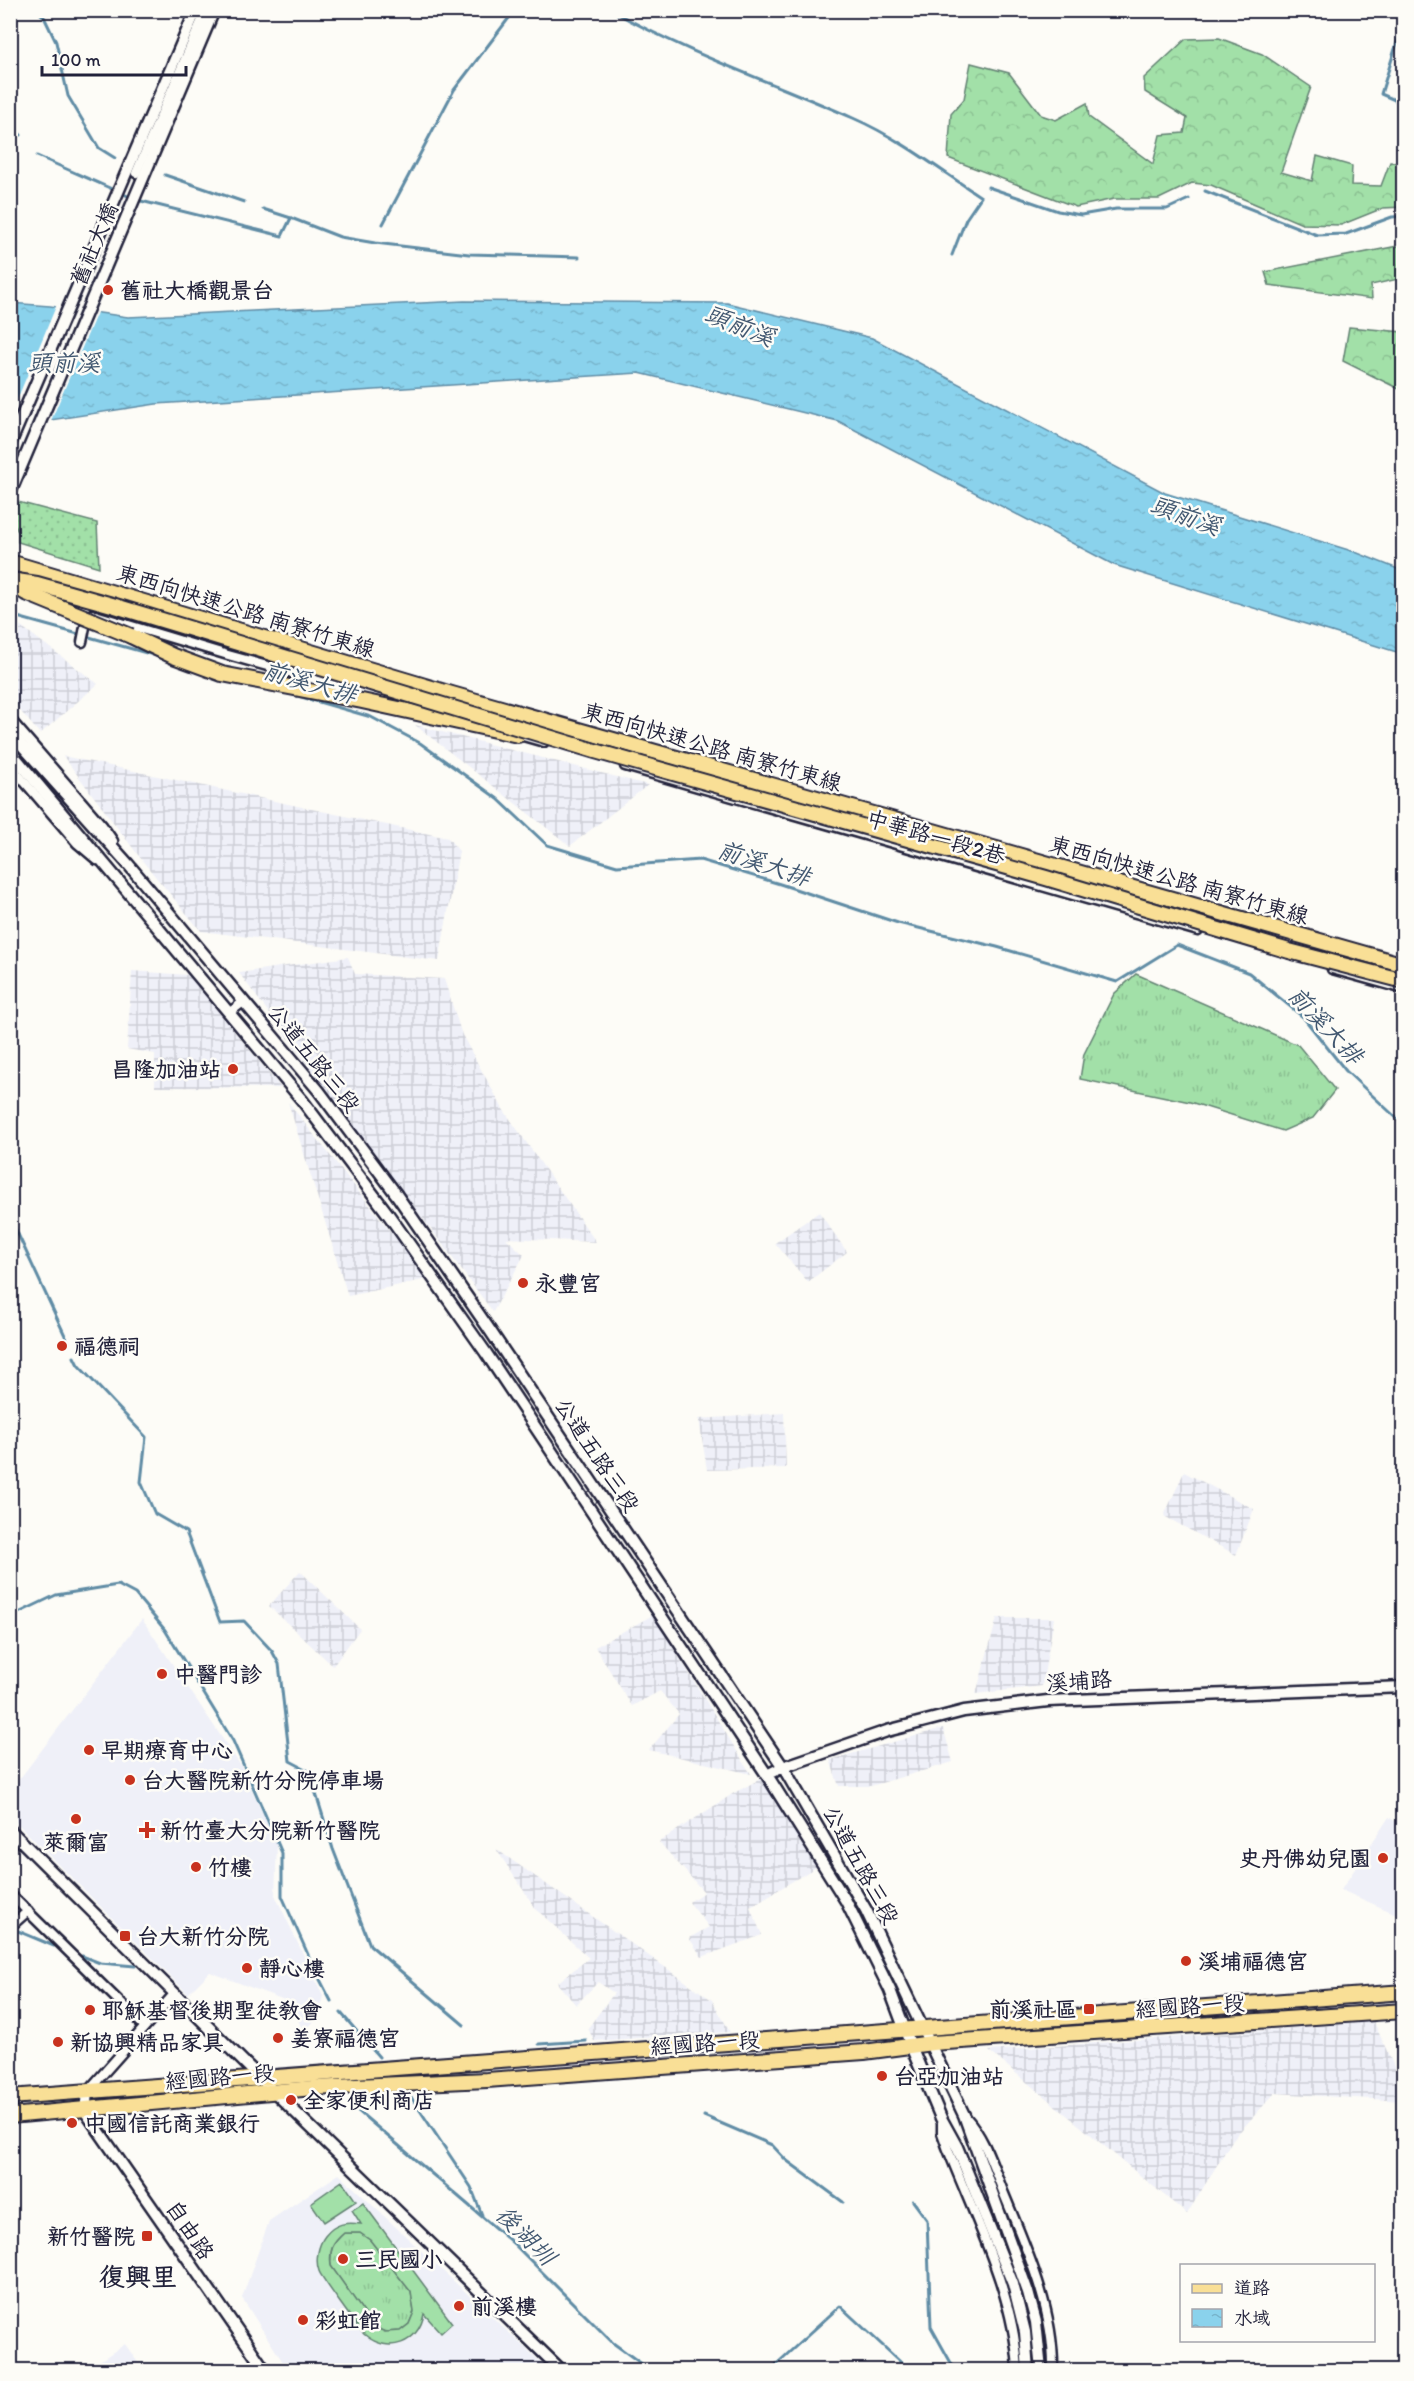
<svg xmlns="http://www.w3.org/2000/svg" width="1414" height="2381" font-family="Itim,'LXGW WenKai TC',sans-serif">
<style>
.built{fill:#eff0f8}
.industrial{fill:url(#industrial-grid)}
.grass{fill:url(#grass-tufts);stroke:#628172;stroke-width:1.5}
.forest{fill:url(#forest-crowns);stroke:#628172;stroke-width:1.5}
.park{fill:url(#park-dots);stroke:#628172;stroke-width:1.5}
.pitch{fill:#a2e0a8;stroke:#628172;stroke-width:1.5;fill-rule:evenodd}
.water{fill:url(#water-ripples);stroke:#608ca5;stroke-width:1.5}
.pier{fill:#fdfcf7}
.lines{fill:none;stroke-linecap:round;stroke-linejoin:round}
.stream{stroke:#608ca5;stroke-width:3}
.minor-casing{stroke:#22223b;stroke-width:13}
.tertiary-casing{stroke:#22223b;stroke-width:15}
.primary-casing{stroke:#22223b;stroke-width:18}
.trunk-casing{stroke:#22223b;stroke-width:18}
.minor{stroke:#fdfcf7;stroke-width:8}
.tertiary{stroke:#fdfcf7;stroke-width:10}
.primary{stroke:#f9df96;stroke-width:14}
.trunk{stroke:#f9df96;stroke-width:14}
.trunk-bridge-casing{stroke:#22223b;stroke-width:18;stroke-linecap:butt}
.trunk-bridge{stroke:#f9df96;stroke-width:14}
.poi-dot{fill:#c8321e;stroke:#fdfcf7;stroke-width:2}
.labels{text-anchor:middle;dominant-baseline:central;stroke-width:5;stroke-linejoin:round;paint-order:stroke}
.street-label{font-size:22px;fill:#22223b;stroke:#fdfcf7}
.poi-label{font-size:22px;font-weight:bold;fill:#22223b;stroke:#fdfcf7;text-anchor:start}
.water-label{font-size:24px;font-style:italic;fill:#415770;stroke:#fdfcf7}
.quarter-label{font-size:26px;font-weight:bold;fill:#22223b;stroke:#fdfcf7}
</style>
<defs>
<pattern id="industrial-grid" width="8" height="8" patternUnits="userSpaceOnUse" patternTransform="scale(1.5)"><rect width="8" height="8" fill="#eff0f8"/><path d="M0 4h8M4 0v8" fill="none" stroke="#cdced6"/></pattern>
<pattern id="grass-tufts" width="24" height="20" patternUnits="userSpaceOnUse" patternTransform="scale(1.5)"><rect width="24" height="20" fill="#a2e0a8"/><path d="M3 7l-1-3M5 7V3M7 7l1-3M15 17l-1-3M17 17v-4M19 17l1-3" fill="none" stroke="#8bc092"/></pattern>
<pattern id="forest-crowns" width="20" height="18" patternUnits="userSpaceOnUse" patternTransform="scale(1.5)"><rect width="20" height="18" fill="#a2e0a8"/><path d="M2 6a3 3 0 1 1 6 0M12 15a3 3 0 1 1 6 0" fill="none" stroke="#8bc092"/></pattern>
<pattern id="park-dots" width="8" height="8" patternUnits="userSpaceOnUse" patternTransform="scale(1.5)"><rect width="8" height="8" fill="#a2e0a8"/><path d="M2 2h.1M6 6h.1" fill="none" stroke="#8bc092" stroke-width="1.8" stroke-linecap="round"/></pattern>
<pattern id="water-ripples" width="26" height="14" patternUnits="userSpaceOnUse" patternTransform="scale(1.5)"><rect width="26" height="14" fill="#8ad2ec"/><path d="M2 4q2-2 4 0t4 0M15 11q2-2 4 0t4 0" fill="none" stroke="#77b4cb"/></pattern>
</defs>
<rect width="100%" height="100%" fill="#fdfcf7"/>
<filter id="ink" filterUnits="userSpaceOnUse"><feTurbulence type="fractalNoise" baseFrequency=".0167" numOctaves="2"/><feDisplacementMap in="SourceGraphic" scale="12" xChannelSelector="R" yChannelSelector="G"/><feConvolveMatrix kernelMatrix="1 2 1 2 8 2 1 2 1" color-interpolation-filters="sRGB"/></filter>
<g filter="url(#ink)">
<g class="built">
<path d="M142 1619 241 1766 277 1844 275 1895 323 1996 317 2019 303 2031 290 2002 210 1972 188 1994 11 1817V1790Z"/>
<path d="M1389 1817 1403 1827V1917L1341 1890Z"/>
<path d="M339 2174 549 2370H288L242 2298 269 2221Z"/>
<path d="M125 2344 143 2370H86Z"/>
</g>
<g class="industrial">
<path d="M10 622 18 624 98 684 40 734 11 700Z"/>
<path d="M415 725 648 785 570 846Z"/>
<path d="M63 756 448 838 459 851 439 961 201 931 145 864Z"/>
<path d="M348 957 355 974 444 979 462 1035 503 1109 596 1242 506 1238 524 1255 493 1312 239 973Z"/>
<path d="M132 971 188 975 281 1088 155 1087V1054L127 1049Z"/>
<path d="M288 1102 428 1279 348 1296Z"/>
<path d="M819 1212 847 1252 808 1282 775 1243Z"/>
<path d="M784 1413 786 1468 707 1470 699 1419Z"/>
<path d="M1184 1472 1254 1509 1236 1555 1164 1516Z"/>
<path d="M300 1571 360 1629 333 1666 269 1606Z"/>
<path d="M653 1615 751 1774 649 1750 679 1714 660 1691 632 1706 595 1647Z"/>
<path d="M997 1618H1054L1042 1686 976 1694Z"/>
<path d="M943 1728 953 1762 871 1786H839L830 1760Z"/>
<path d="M762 1778 816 1867 750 1907 762 1935 702 1957 689 1938 709 1927 689 1902 704 1892 659 1842 734 1793Z"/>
<path d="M496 1849 712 2000 730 2032 594 2041 588 2028 614 1993 598 1982 576 2005 557 1983 589 1958 536 1909Z"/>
<path d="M1374 2022 1403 2087V2101L1275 2093 1233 2139 1187 2214 989 2051Z"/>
</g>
<g class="grass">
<path d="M1136 974 1298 1045 1335 1090 1313 1118 1283 1131 1190 1102 1080 1079 1084 1054 1114 994Z"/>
<path d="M344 2233H360L370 2240 411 2292 414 2312 409 2324 400 2331 385 2332 374 2327 331 2266C329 2250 333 2243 344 2233Z"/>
</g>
<g class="forest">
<path d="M1219 38 1262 54 1311 87 1281 172 1312 181 1317 156 1352 166 1351 185 1381 186 1390 162 1403 163V207L1383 208 1341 225 1302 224 1211 185 1192 183 1159 199H1114L1076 207 948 158 951 114 964 99 971 63 1009 73 1041 115 1056 120 1087 103 1089 117 1153 164 1160 135 1184 133 1187 118 1145 92 1144 78 1186 39Z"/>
<path d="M1403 245V278L1371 285 1372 299 1269 285 1265 272Z"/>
<path d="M1349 327 1403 332V391L1343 361Z"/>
</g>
<path class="park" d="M18 502 97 523 99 567 18 542V532L13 521Z"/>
<g class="pitch">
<path d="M342 2181 356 2201 324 2222 311 2203Z"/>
<path d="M363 2203 452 2323 441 2333 424 2314C419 2343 389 2355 365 2335 360 2331 321 2277 319 2271 315 2261 318 2245 325 2236 335 2223 346 2222 361 2224L352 2210ZM344 2233H360L370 2240 411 2292 414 2312 409 2324 400 2331 385 2332 374 2327 331 2266C329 2250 332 2243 344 2233Z"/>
</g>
<path class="water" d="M464 301 727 303 872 338 1165 493 1355 552 1403 571V654L1114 565 838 421 639 373 156 404 11 426 10 303 50 306 128 317Z"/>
<path class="pier" d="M57 304 98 310 50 423 10 429 11 414Z"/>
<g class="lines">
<g class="stream">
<path d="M37 10 44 17 56 42 68 96 99 148 115 158"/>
<path d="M611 10C688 54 772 82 853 118 899 138 940 170 981 197L966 219 952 255"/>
<path d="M1399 10 1404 12"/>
<path d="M1404 20 1381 94 1404 104"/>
<path d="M10 125 21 135"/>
<path d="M37 156 137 200 282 236 291 218 340 237 375 243 469 254 579 257"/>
<path d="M165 175 244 202"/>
<path d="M988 187 1058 211 1081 215 1116 209H1167L1189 199"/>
<path d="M1205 191 1317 235 1346 234 1392 217 1404 216"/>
<path d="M263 209 291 218"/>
<path d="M383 224 454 90 515 10"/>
<path d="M10 615 161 657"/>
<path d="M291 694 371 717 420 743 498 799 547 845 617 866 700 860 780 884 898 923 997 947 1117 982 1177 945 1249 973 1303 1017 1346 1071 1404 1125"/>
<path d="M10 1217 68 1342"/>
<path d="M74 1357 78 1365 146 1437 141 1482 155 1514 186 1532 220 1622 244 1621 272 1651 279 1664 290 1761 309 1771 333 1849 370 1945 464 2025"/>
<path d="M10 1617 56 1595 118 1585 135 1594 165 1630 233 1741 282 1853V1896L314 1968 331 2001"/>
<path d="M18 1931 54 1946"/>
<path d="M82 1956 100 1963 135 1966"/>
<path d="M341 2013 379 2057"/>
<path d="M539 2044 586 2041"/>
<path d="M411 2097 471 2187 482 2215"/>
<path d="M350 2104 514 2244 613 2343 650 2370"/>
<path d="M704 2116 772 2145 786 2160 843 2202"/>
<path d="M913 2201 927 2220 931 2327 955 2370"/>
<path d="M770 2370 840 2306 909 2370"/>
</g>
<defs>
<g id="minor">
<path d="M136 173 206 10"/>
<path d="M92 614 228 655 339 686 359 682"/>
<path d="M82 642 86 622"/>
<path d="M10 719 102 825 113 841"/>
<path d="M516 734 544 742"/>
<path d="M10 765 77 843 97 860"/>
<path d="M625 766 1198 931"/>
<path d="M1332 969 1404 989"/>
<path d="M229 1013 243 1002"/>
<path d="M10 1894 144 2026"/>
<path d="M10 1927 28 1911"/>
<path d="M87 2092 175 1993"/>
<path d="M965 2116C985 2138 993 2166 1004 2194 1027 2250 1054 2309 1053 2370"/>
<path d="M942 2121V2133L947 2147C975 2219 1014 2292 1018 2370"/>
</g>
<g id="tertiary">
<path d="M10 444 196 10"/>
<path d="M10 493 214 10"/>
<path d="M10 732 128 864 319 1091 396 1194 487 1326 783 1767 866 1910 964 2115 1028 2292 1036 2322 1041 2370"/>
<path d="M10 751 302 1100 388 1214 486 1353 767 1775 846 1901 890 1990 911 2046 941 2118 957 2147 1013 2284 1025 2332 1028 2370"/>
<path d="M767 1775 783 1767 887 1731 964 1711 1048 1701 1404 1687"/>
<path d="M10 1830 259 2077 561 2370"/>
<path d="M87 2093 85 2111 265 2370"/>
</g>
<g id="primary">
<path d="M10 2097 1404 1992"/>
<path d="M10 2116 313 2088 487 2080 864 2052 932 2043 1404 2011"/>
</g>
<g id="trunk">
<path d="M10 562 452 694 1404 965"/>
<path d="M131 636 173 656 222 674 362 701 518 735"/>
</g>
</defs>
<use href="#minor" class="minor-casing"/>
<use href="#tertiary" class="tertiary-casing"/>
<use href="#primary" class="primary-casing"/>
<use href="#trunk" class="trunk-casing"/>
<use href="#minor" class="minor"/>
<use href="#tertiary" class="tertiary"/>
<use href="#primary" class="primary"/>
<use href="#trunk" class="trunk"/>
<defs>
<g id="trunk-bridge">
<path d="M10 580 37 584 112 605 595 751 1046 878 1289 951 1404 981"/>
<path d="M10 583 26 593 131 636"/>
</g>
</defs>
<use href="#trunk-bridge" class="trunk-bridge-casing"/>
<use href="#trunk-bridge" class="trunk-bridge"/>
</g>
</g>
<g class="poi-dot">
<circle cx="108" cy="290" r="6"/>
<circle cx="233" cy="1069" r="6"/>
<circle cx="523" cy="1283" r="6"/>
<circle cx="62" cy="1346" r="6"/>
<circle cx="162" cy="1674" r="6"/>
<circle cx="89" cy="1750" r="6"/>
<circle cx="130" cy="1780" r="6"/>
<circle cx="76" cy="1819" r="6"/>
<path d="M144 1821h6v6h6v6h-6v6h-6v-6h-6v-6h6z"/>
<circle cx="1383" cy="1858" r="6"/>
<circle cx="196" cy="1867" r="6"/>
<rect x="119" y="1930" width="12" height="12" rx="3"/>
<circle cx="1186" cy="1961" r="6"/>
<circle cx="247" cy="1968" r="6"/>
<rect x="1083" y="2003" width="12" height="12" rx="3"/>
<circle cx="90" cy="2010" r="6"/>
<circle cx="278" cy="2038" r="6"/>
<circle cx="58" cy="2042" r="6"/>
<circle cx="882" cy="2076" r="6"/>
<circle cx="291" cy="2100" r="6"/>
<circle cx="72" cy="2123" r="6"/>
<rect x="141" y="2230" width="12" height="12" rx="3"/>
<circle cx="343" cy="2259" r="6"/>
<circle cx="459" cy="2306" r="6"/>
<circle cx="303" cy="2320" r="6"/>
</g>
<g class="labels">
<g class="street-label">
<text transform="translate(94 244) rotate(-67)">舊社大橋</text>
<text transform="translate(246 611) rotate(17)">東西向快速公路 南寮竹東線</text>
<text transform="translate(712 747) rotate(16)">東西向快速公路 南寮竹東線</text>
<text transform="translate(936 837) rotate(16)">中華路一段2巷</text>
<text transform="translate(1179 880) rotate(16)">東西向快速公路 南寮竹東線</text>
<text transform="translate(314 1058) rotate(51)">公道五路三段</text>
<text transform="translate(597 1455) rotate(56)">公道五路三段</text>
<text transform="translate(1079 1681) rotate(-4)">溪埔路</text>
<text transform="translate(861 1865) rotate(61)">公道五路三段</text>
<text transform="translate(1190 2006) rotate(-4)">經國路一段</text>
<text transform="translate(705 2043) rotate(-4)">經國路一段</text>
<text transform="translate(220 2077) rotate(-5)">經國路一段</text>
<text transform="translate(190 2230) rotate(56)">自由路</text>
</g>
<g class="poi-label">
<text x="120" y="290">舊社大橋觀景台</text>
<text x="221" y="1069" text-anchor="end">昌隆加油站</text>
<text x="535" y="1283">永豐宮</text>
<text x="74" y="1346">福德祠</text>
<text x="174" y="1674">中醫門診</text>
<text x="101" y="1750">早期療育中心</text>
<text x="142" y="1780">台大醫院新竹分院停車場</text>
<text x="160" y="1830">新竹臺大分院新竹醫院</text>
<text x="76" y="1842" text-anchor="middle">萊爾富</text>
<text x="1371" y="1858" text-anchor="end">史丹佛幼兒園</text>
<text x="208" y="1867">竹樓</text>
<text x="137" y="1936">台大新竹分院</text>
<text x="1198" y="1961">溪埔福德宮</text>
<text x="259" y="1968">靜心樓</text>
<text x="1077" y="2009" text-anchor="end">前溪社區</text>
<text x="102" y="2010">耶穌基督後期聖徒教會</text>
<text x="290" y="2038">姜寮福德宮</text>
<text x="70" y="2042">新協興精品家具</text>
<text x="894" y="2076">台亞加油站</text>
<text x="303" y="2100">全家便利商店</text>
<text x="84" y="2123">中國信託商業銀行</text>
<text x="135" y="2236" text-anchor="end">新竹醫院</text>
<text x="355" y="2259">三民國小</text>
<text x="471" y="2306">前溪樓</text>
<text x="315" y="2320">彩虹館</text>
</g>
<g class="water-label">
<text transform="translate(740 325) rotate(22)">頭前溪</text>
<text x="64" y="362">頭前溪</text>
<text transform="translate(1186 515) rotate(20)">頭前溪</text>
<text transform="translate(310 682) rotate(16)">前溪大排</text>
<text transform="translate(764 863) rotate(18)">前溪大排</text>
<text transform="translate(1326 1025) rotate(47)">前溪大排</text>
<text transform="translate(526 2235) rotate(45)">後湖圳</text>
</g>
<g class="quarter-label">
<text x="138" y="2277">復興里</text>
</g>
</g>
<rect width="1414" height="2381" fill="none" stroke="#fdfcf7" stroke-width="36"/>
<rect x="18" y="18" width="1378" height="2345" fill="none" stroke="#22223b" stroke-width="2" filter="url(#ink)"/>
<rect x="1180" y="2264" width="195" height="78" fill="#fdfcf7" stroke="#a5a5ac" stroke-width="1.5"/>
<rect x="1192" y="2284" width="30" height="9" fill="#f9df96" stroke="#a5a5ac" stroke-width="1.5"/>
<text x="1234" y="2294" font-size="18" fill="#22223b">道路</text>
<rect x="1192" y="2309" width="30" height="18" fill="url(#water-ripples)" stroke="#a5a5ac" stroke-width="1.5"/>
<text x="1234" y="2324" font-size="18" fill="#22223b">水域</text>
<path d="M42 66v9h144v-9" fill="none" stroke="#22223b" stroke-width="3"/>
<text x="51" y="66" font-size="18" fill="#22223b" stroke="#fdfcf7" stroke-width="4.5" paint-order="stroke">100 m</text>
</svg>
